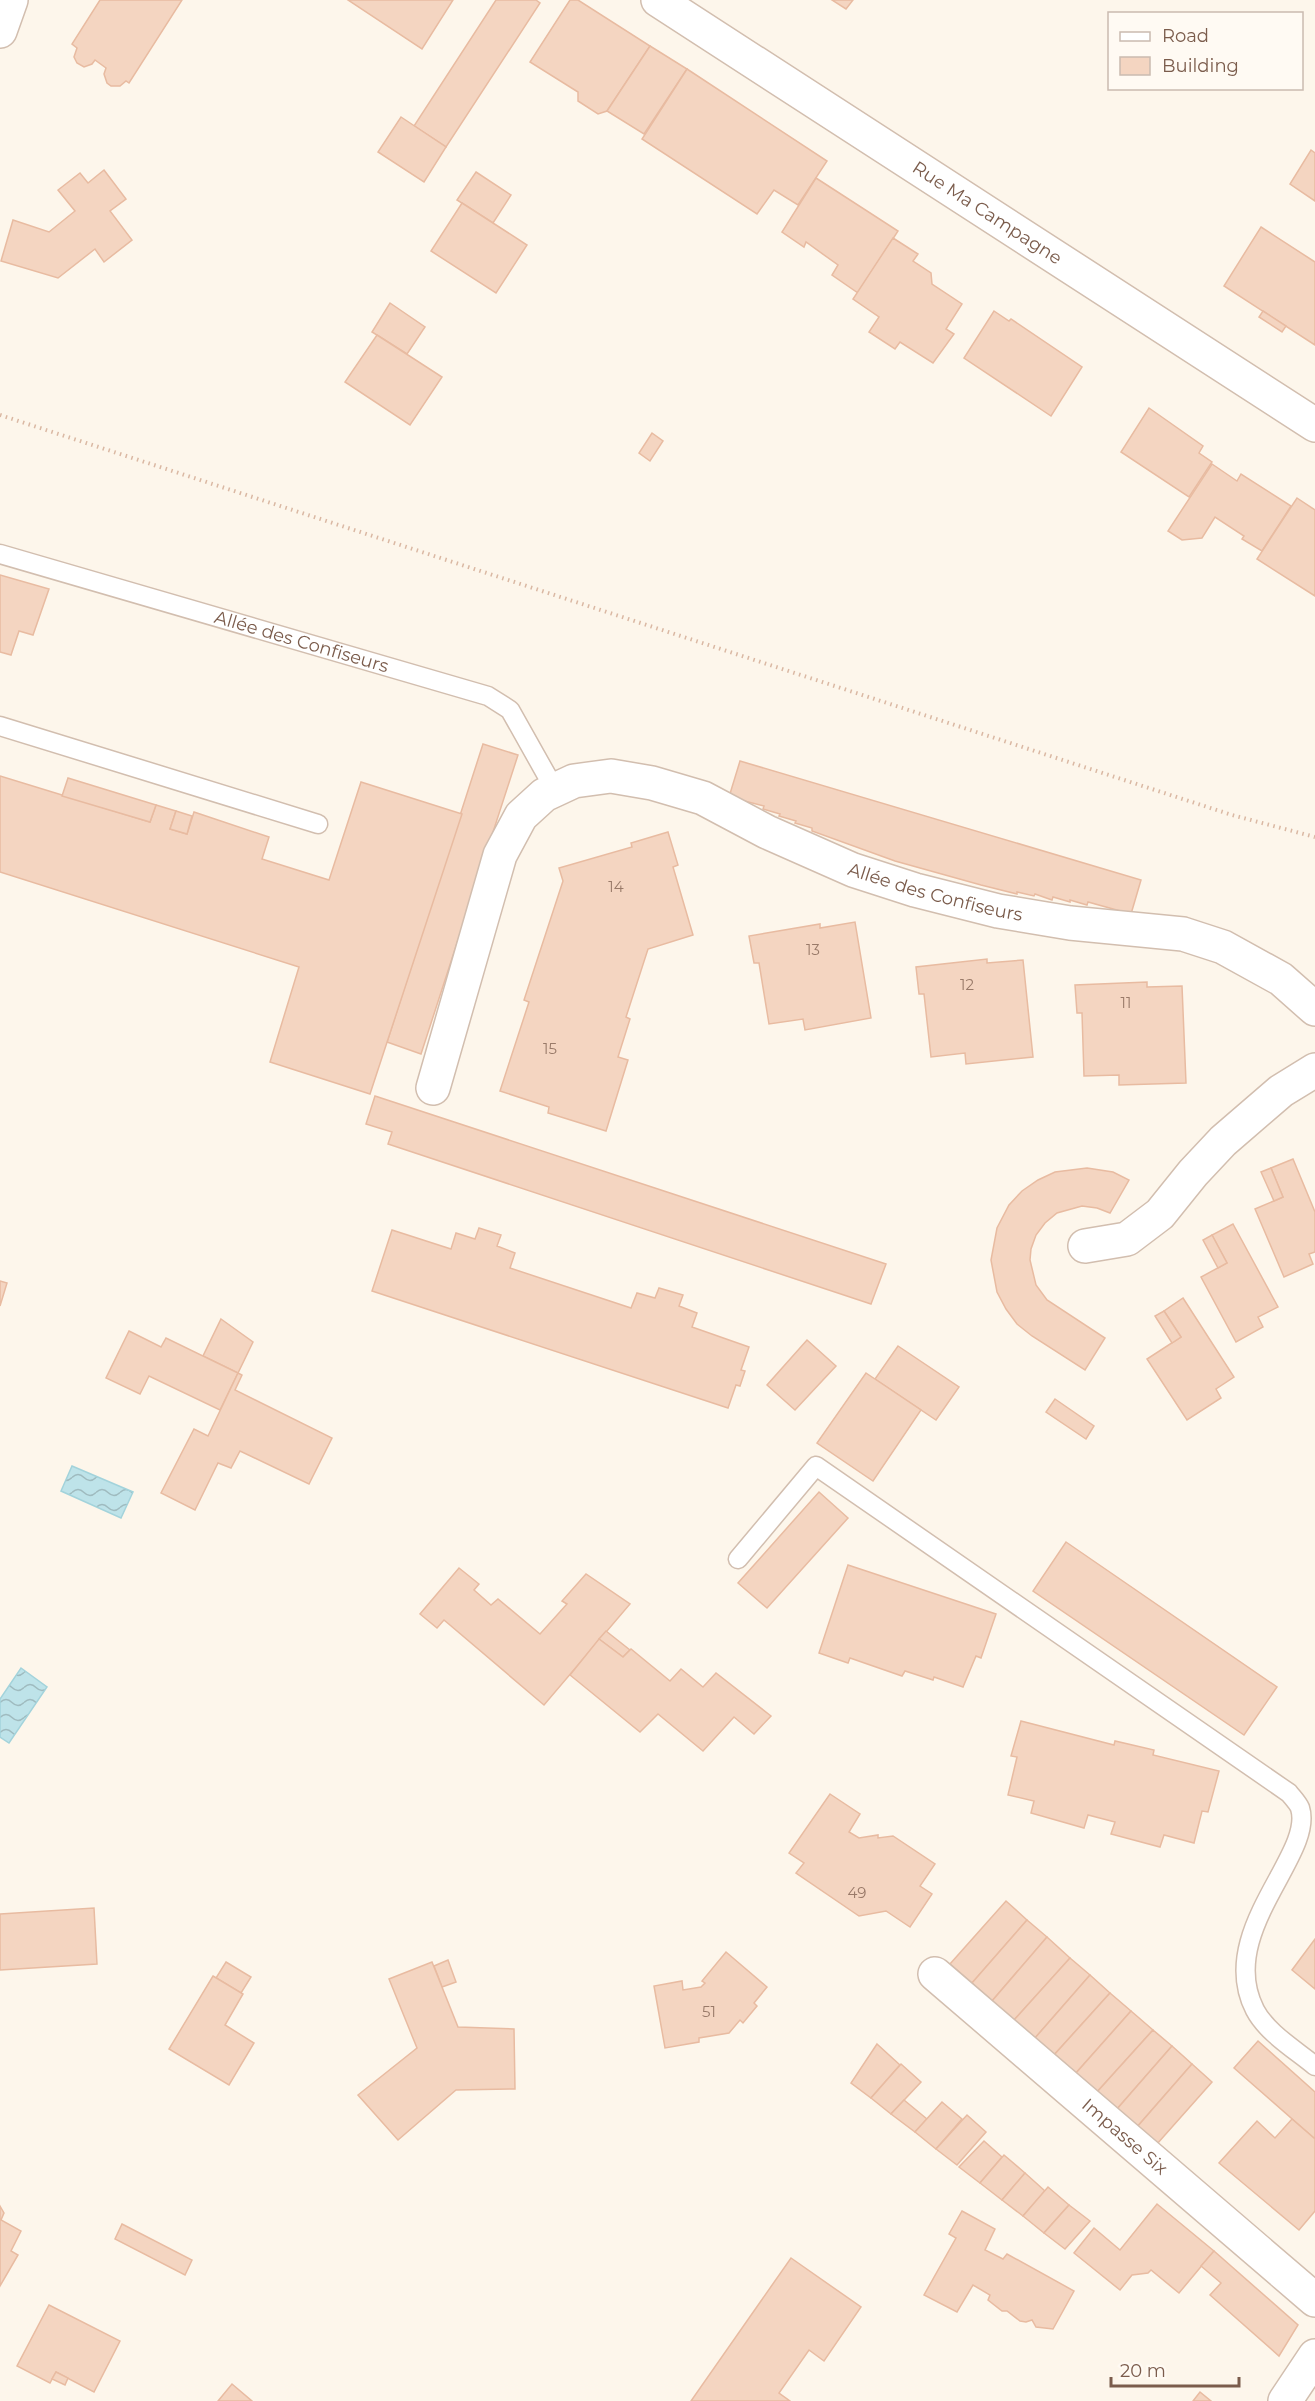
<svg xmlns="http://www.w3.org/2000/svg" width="1315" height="2401" font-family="Montserrat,sans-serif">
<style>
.water{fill:url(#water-waves);stroke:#a3d3db;stroke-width:1.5}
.building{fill:#f4d5c1;stroke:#e8bba1;stroke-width:1.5}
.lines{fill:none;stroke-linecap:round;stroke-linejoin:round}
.service-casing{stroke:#d2beaf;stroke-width:21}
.minor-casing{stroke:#d2beaf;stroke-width:36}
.tertiary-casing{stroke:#d2beaf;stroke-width:36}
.path{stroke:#dab8a3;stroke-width:4;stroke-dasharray:1.5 4.5;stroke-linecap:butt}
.service{stroke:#fff;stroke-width:18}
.minor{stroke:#fff;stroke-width:33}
.tertiary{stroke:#fff;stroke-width:33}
.labels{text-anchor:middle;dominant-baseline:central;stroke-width:4.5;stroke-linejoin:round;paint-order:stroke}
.number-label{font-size:15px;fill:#997a69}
.street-label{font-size:18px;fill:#7b5c4c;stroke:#fffaf3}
</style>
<defs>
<pattern id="water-waves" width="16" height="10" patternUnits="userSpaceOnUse" patternTransform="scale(1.5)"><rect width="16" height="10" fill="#bee3e9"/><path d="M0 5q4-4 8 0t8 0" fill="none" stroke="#9fbbbf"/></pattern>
</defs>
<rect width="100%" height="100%" fill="#fdf6eb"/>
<g class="water">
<path d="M72 1466 133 1492 121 1518 61 1491Z"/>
<path d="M21 1668 47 1687 9 1743 0 1737V1699Z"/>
</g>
<g class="building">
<path d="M100 0H182L129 83 126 81 120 86H111L107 83 104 74 106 68 95 60 92 64 84 67 77 63 74 57 77 48 72 44Z"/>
<path d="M348 0H453L422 49Z"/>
<path d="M496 0H536L540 3 446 147 414 126Z"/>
<path d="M570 0H578L650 46 607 111 598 114 578 101V92L530 62Z"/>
<path d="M832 0H853L846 9Z"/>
<path d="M650 46 687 69 644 134 607 111Z"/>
<path d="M687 69 827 161 798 205 774 190 757 214 642 139Z"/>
<path d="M401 117 446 147 424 182 378 152Z"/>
<path d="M1311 150 1315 153V201L1290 184Z"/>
<path d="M104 170 126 199 110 211 132 240 104 262 95 249 58 278 1 261 13 220 49 232 75 211 58 190 80 173 88 183Z"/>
<path d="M476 172 511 195 493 223 457 200Z"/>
<path d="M816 178 898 231 858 293 832 275 838 265 806 242 804 247 782 232Z"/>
<path d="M462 203 527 245 496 293 431 251Z"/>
<path d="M1261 227 1315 262V345L1224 286Z"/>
<path d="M893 238 918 254 913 261 931 273 932 284 962 304 946 329 954 334 933 363 900 342 895 349 869 332 879 317 853 299Z"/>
<path d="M390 303 425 327 407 354 372 332Z"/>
<path d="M994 311 1009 321 1011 319 1082 367 1051 416 964 358Z"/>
<path d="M1263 311 1286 326 1282 332 1259 317Z"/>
<path d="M377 335 442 377 410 425 345 382Z"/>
<path d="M1149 408 1203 446 1199 453 1212 462 1189 497 1121 452Z"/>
<path d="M652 433 663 441 650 461 639 453Z"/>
<path d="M1212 464 1237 481 1241 474 1291 506 1262 551 1242 539 1244 536 1215 517 1202 538 1182 540 1168 531Z"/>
<path d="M1297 498 1315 510V596L1257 559Z"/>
<path d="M0 575 49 589 33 635 19 631 11 655 0 652Z"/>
<path d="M483 744 518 755 421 1054 387 1042Z"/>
<path d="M740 761 1141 880 1131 914 1088 902 1087 905 1070 900V902L1053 897 1052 900 1035 894 1034 896 1017 892V894L981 885 895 861 812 831V828L795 823 796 821 779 816 780 814 763 809 764 806 729 797Z"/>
<path d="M0 776 150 822 156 805 176 811 170 829 187 834 194 812 269 837 262 859 329 880 361 782 462 814 370 1094 270 1062 299 967 0 872Z"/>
<path d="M68 778 156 805 150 822 62 796Z"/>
<path d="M176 811 192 816 187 834 170 829Z"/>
<path d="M668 832 678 865 673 867 693 935 648 949 626 1017 630 1019 618 1057 628 1060 606 1131 548 1113 549 1107 500 1091 529 1002 524 1000 563 881 559 868 632 847 631 843Z"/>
<path d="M855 922 871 1018 805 1030 803 1019 769 1024 759 963H754L749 936 820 924V928Z"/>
<path d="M987 959V963L1023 960 1033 1057 966 1064 965 1053 931 1057 924 994H919L916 967Z"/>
<path d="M1147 982V987L1182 986 1186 1083 1119 1085V1075L1084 1076 1082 1013H1077L1075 985Z"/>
<path d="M375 1096 886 1264 871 1304 388 1144 392 1132 366 1124Z"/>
<path d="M1293 1159 1315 1212V1252L1309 1254 1313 1264 1284 1277 1255 1209 1283 1197 1271 1168Z"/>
<path d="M1087 1168 1113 1172 1129 1180 1110 1213 1097 1208 1082 1206 1057 1213 1045 1223 1036 1235 1031 1249 1030 1260 1036 1285 1047 1300 1105 1338 1085 1370 1032 1336 1017 1324 1006 1309 997 1292 991 1260 997 1228 1009 1205 1022 1191 1038 1180 1055 1172Z"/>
<path d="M1271 1168 1283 1197 1274 1201 1261 1172Z"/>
<path d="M1233 1224 1278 1307 1258 1317 1263 1327 1236 1342 1201 1277 1227 1263 1212 1235Z"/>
<path d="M479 1228 501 1235 497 1246 515 1253 510 1268 631 1308 637 1293 655 1298 659 1288 683 1295 679 1306 697 1313 692 1327 749 1347 741 1370 745 1371 740 1386 736 1385 728 1408 372 1291 392 1230 451 1249 456 1233 475 1239Z"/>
<path d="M1212 1235 1227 1263 1218 1268 1203 1240Z"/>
<path d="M0 1281 7 1283 0 1306Z"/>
<path d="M1183 1298 1234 1377 1216 1389 1221 1398 1187 1420 1147 1359 1181 1337 1164 1311Z"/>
<path d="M1164 1311 1181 1337 1172 1343 1155 1316Z"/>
<path d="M221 1319 253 1342 238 1373 203 1356Z"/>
<path d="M129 1331 161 1347 166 1338 238 1373 220 1410 149 1376 140 1394 106 1378Z"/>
<path d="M807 1340 836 1366 795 1410 767 1385Z"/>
<path d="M898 1346 959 1387 936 1420 875 1379Z"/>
<path d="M238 1373 242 1375 235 1390 332 1438 309 1484 240 1451 231 1468 218 1463 195 1510 161 1493 194 1429 208 1436Z"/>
<path d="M866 1373 921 1410 873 1481 817 1443Z"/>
<path d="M1055 1399 1094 1426 1086 1439 1046 1412Z"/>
<path d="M819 1492 848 1518 767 1608 738 1583Z"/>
<path d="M1066 1542 1277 1687 1244 1735 1033 1591Z"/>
<path d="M848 1565 996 1614 981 1658 976 1656 963 1687 934 1677 933 1680 905 1671 902 1676 850 1658 848 1663 819 1653Z"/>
<path d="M459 1568 479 1584 474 1590 491 1605 498 1599 540 1634 567 1604 562 1601 586 1574 630 1604 544 1705 444 1620 437 1628 420 1614Z"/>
<path d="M606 1631 630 1650 623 1657 599 1639Z"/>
<path d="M599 1639 623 1657 631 1649 670 1681 681 1669 703 1687 716 1673 771 1716 754 1734 734 1717 703 1751 658 1714 640 1732 570 1675Z"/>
<path d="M1021 1721 1114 1745 1115 1741 1154 1750 1153 1755 1219 1771 1208 1812 1202 1811 1194 1843 1164 1835 1160 1847 1111 1834 1115 1822 1088 1815 1084 1828 1031 1813 1034 1801 1008 1795 1017 1757 1011 1756Z"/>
<path d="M830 1794 860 1814 849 1832 859 1838 878 1835V1838L893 1836 935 1864 920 1886 932 1894 910 1927 886 1911 859 1916 796 1873 804 1863 789 1853Z"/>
<path d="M1006 1901 1027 1920 972 1983 950 1964Z"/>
<path d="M94 1908 97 1964 0 1970V1914Z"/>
<path d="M1027 1920 1047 1937 992 2001 972 1983Z"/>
<path d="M1047 1937 1070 1958 1014 2020 992 2001Z"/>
<path d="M1315 1939V1989L1292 1970Z"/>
<path d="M726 1952 767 1987 754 2003 757 2006 743 2023 740 2020 729 2033 699 2038V2042L665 2048 654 1986 682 1981 683 1990 701 1987 705 1983 702 1981Z"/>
<path d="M1070 1958 1090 1975 1035 2038 1014 2020Z"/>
<path d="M448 1960 456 1982 442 1987 434 1966Z"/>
<path d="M226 1962 251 1977 241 1993 216 1978Z"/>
<path d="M432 1962 458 2027 514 2029 515 2089 456 2090 398 2140 358 2095 417 2048 389 1979Z"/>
<path d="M1090 1975 1110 1993 1054 2055 1035 2038Z"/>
<path d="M213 1976 243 1994 225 2025 254 2043 229 2085 169 2049Z"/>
<path d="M1110 1993 1131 2011 1076 2073 1054 2055Z"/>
<path d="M1131 2011 1153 2030 1097 2092 1076 2073Z"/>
<path d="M1153 2030 1172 2046 1117 2109 1097 2092Z"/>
<path d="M1258 2041 1315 2092V2139L1234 2068Z"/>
<path d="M877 2044 900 2065 871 2098 851 2083Z"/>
<path d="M1172 2046 1192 2064 1137 2127 1117 2109Z"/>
<path d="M901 2064 921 2082 891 2114 871 2098Z"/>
<path d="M1192 2064 1212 2082 1157 2144 1137 2127Z"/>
<path d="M904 2100 927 2119 915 2132 891 2114Z"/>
<path d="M942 2102 962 2119 936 2149 915 2132Z"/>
<path d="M967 2115 986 2132 957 2165 936 2149Z"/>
<path d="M1292 2119 1315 2139V2211L1299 2230 1219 2163 1257 2121 1275 2138Z"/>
<path d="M984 2141 1002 2157 980 2183 959 2167Z"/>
<path d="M1004 2155 1025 2173 1002 2200 980 2183Z"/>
<path d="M1025 2173 1045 2191 1023 2216 1002 2200Z"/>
<path d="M1048 2187 1069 2205 1044 2233 1023 2216Z"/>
<path d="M1157 2204 1214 2251 1179 2293 1151 2270 1148 2273 1132 2275 1120 2290 1074 2253 1094 2228 1120 2250Z"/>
<path d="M1069 2205 1090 2221 1065 2249 1044 2233Z"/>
<path d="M0 2206 4 2213 1 2220 21 2231 11 2251 18 2255 0 2286Z"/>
<path d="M962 2211 995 2229 985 2250 1003 2259 1007 2254 1074 2291 1053 2329 1036 2327 1032 2320 1026 2322 1020 2321 1007 2311H1002L988 2300 990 2295 973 2285 957 2312 924 2295 956 2238 949 2234Z"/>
<path d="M122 2224 192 2260 185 2275 115 2239Z"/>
<path d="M1214 2251 1298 2325 1279 2356 1210 2295 1221 2283 1201 2266Z"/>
<path d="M791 2258 861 2307 824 2361 809 2350 779 2393 790 2401H691Z"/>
<path d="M49 2305 120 2341 94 2392 56 2372 50 2383 17 2366Z"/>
<path d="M56 2372 68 2378 65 2385 52 2379Z"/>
<path d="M232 2384 252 2401H218Z"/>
<path d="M1200 2392 1211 2401H1193Z"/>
</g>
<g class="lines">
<defs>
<g id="service">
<path id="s1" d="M0 554 488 696 510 710 555 790"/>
<path d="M0 726 318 824"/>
<path d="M738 1559 816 1466 1289 1793C1293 1798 1298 1803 1300 1808 1315 1855 1215 1932 1255 2010 1267 2033 1296 2050 1315 2066"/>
</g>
<g id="minor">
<path id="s2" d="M433 1088 500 855 521 816 544 795 574 781 611 776 652 783 703 798 767 832 853 870 915 890 998 911 1070 923 1183 934 1223 947 1281 979 1315 1009"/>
<path d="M1085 1246 1127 1239 1160 1214 1193 1173 1223 1141 1281 1091 1315 1070"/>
<path id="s3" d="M935 1974 1315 2300"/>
</g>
<g id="tertiary">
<path id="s4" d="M658 0 1315 425"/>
<path d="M0 31 11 0"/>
<path d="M1285 2401 1315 2356"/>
</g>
</defs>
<use href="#service" class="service-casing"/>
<use href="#minor" class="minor-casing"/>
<use href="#tertiary" class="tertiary-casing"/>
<path class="path" d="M0 415 1232 815 1315 837"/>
<use href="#service" class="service"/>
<use href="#minor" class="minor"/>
<use href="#tertiary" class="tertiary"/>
</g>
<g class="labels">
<g class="number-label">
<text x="616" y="886">14</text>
<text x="813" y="949">13</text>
<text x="967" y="984">12</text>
<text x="1126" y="1002">11</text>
<text x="550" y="1048">15</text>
<text x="857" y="1892">49</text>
<text x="709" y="2011">51</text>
</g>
<g class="street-label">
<text stroke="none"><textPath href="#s4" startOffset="392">Rue Ma Campagne</textPath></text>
<text stroke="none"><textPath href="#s1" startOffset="314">Allée des Confiseurs</textPath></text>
<text stroke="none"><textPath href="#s2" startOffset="735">Allée des Confiseurs</textPath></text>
<text stroke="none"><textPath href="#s3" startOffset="250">Impasse Six</textPath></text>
</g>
</g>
<rect x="1108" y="12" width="195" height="78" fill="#fffaf3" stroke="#cabbb0" stroke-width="1.5"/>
<rect x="1120" y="32" width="30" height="9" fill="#ffffff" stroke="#cabbb0" stroke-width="1.5"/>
<text x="1162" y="42" font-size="18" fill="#7b5c4c">Road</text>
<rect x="1120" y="57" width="30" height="18" fill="#f4d5c1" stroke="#cabbb0" stroke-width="1.5"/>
<text x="1162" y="72" font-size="18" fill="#7b5c4c">Building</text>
<path d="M1111 2377v9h128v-9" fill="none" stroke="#7b5c4c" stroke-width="3"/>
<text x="1120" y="2377" font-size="18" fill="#7b5c4c" stroke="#fffaf3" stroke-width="4.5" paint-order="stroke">20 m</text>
</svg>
